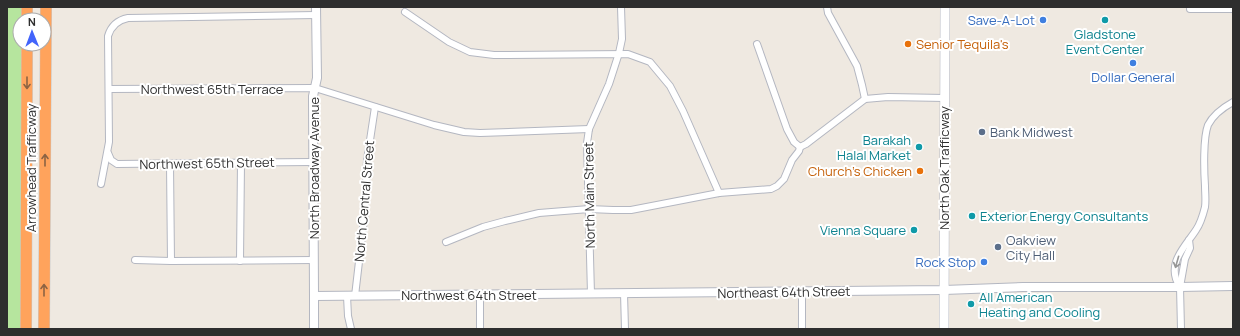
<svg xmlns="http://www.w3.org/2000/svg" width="1240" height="336" font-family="Manrope,sans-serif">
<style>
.green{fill:#b6e59e}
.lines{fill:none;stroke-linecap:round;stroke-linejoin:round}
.minor-casing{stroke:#b4b7c1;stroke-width:8}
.tertiary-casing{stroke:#b4b7c1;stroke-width:10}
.secondary-casing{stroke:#b4b7c1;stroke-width:10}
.motorway-casing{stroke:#c9c9c9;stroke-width:12}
.minor{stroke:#fff;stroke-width:6}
.tertiary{stroke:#fff;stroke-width:8}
.secondary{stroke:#fff;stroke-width:9}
.motorway{stroke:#ffa35c;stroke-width:11}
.oneway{stroke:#8c6343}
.oneway2{stroke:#969696}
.shop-dot{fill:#3f7fe0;stroke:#fff;stroke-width:1.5}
.culture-dot{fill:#0f9aa8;stroke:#fff;stroke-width:1.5}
.food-dot{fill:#e8710a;stroke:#fff;stroke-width:1.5}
.service-dot{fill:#5c6f8a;stroke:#fff;stroke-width:1.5}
.labels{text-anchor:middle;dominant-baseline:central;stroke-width:4;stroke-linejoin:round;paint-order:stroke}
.shop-label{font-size:13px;fill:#366cbe;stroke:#fff;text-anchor:end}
.culture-label{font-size:13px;fill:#0d838f;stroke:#fff;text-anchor:end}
.food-label{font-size:13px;fill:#c56008;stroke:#fff;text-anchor:start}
.street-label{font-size:13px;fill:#2e2e2e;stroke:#fff}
.service-label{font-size:13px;fill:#4e5e75;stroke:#fff;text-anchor:start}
</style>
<rect width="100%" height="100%" fill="#efe9e1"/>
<path class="green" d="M7 7H21V20H20V44H21V329H7Z"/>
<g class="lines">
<defs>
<g id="minor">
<path d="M827 7 828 13 857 66 862 85 865 99"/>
<path d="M1190 9H1233"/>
<path d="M405 12 449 42 470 52 494 55 628 54 650 62 670 86 683 111 719 193"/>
<path d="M757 44 787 129 794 142 800 147"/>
<path d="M109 89 315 88 434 125 464 132 480 133 589 129"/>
<path d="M800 147 806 144 865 99 888 97 945 98"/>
<path d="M108 153 111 160 117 164 313 162"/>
<path d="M170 164 171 261"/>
<path d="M101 184 109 142 108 36C111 26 118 20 128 18L316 15"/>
<path d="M446 242 483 227 505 221 539 213 589 209 613 210H631L719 193 771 189 777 186 784 179 792 160 799 151 800 147"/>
<path d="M135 260 171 261 314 260"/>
<path d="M240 261 241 162"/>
<path d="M1180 287C1165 264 1185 247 1196 230 1201 223 1203 215 1205 207 1206 200 1205 193 1205 186 1204 171 1203 138 1208 125 1213 115 1224 107 1233 102"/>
<path d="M802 292V329"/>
<path d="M624 293 625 329"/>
<path d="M591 294 587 143 589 129 609 84 619 53 622 39 621 7"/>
<path d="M480 295V329"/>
<path d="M347 296 348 316 351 329"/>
<path d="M355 296 365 210 367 160 375 107"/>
<path d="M1181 329 1180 287 1185 259 1190 248 1189 240"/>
</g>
<g id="tertiary">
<path d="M314 296 944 290 1023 287H1180L1233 286"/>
<path d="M314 329V296L313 96 317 78 316 7"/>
</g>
<path id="secondary" d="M944 329 945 7"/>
<g id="motorway">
<path d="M27 20V7"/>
<path d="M26 329 27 44"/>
<path d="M44 329 46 7"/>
</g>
</defs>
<use href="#minor" class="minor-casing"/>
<use href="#tertiary" class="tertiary-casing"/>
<use href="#secondary" class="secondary-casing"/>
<use href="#motorway" class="motorway-casing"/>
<use href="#minor" class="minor"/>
<use href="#tertiary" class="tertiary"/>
<use href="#secondary" class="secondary"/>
<use href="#motorway" class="motorway"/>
</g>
<defs><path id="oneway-shaft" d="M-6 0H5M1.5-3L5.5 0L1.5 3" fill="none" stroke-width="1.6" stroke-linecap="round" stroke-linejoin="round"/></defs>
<g class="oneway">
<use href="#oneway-shaft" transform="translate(27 83) rotate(90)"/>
<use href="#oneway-shaft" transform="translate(45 160) rotate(-90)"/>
<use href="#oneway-shaft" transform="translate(44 290) rotate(-90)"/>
</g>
<use class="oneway2" href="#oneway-shaft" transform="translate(1177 262) rotate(106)"/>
<g class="shop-dot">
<circle cx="1043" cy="20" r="4"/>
<circle cx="1133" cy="63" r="4"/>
<circle cx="984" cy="262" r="4"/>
</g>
<g class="culture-dot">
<circle cx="1105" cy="20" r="4"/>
<circle cx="919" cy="147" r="4"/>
<circle cx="972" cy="216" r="4"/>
<circle cx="914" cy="230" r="4"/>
<circle cx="971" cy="304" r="4"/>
</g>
<g class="food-dot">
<circle cx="908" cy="44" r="4"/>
<circle cx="920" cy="171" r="4"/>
</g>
<g class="service-dot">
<circle cx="982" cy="132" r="4"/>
<circle cx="998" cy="247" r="4"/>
</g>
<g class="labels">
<g class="shop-label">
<text x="1035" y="20">Save-A-Lot</text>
<text x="1133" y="77" text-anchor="middle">Dollar General</text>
<text x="976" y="262">Rock Stop</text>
</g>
<g class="culture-label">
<text x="1105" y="34" text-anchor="middle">Gladstone<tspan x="1105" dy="15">Event Center</tspan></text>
<text x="911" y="140">Barakah<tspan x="911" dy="15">Halal Market</tspan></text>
<text x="980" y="216" text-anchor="start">Exterior Energy Consultants</text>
<text x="906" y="230">Vienna Square</text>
<text x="979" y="297" text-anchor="start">All American<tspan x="979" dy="15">Heating and Cooling</tspan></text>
</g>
<g class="food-label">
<text x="916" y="44">Senior Tequila's</text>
<text x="912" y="171" text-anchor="end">Church's Chicken</text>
</g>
<g class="street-label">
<text x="212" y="89">Northwest 65th Terrace</text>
<text transform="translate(207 163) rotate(-1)">Northwest 65th Street</text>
<text transform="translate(31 168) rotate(-90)">Arrowhead Trafficway</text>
<text transform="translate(314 168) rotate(-90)">North Broadway Avenue</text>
<text transform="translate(944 168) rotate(-90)">North Oak Trafficway</text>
<text transform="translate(589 195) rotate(-91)">North Main Street</text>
<text transform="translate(364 201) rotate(-85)">North Central Street</text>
<text transform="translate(784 292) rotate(-1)">Northeast 64th Street</text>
<text x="469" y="295">Northwest 64th Street</text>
</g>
<g class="service-label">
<text x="990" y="132">Bank Midwest</text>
<text x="1006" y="240">Oakview<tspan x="1006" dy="15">City Hall</tspan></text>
</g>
</g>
<rect width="1240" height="336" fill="none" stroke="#2e2e2e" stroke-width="16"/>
<g transform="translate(32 32) rotate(359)"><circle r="19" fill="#ffffff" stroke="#ababab"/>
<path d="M0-3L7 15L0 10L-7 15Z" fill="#4264fb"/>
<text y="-6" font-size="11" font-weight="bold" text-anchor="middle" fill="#2e2e2e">N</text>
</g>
</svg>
